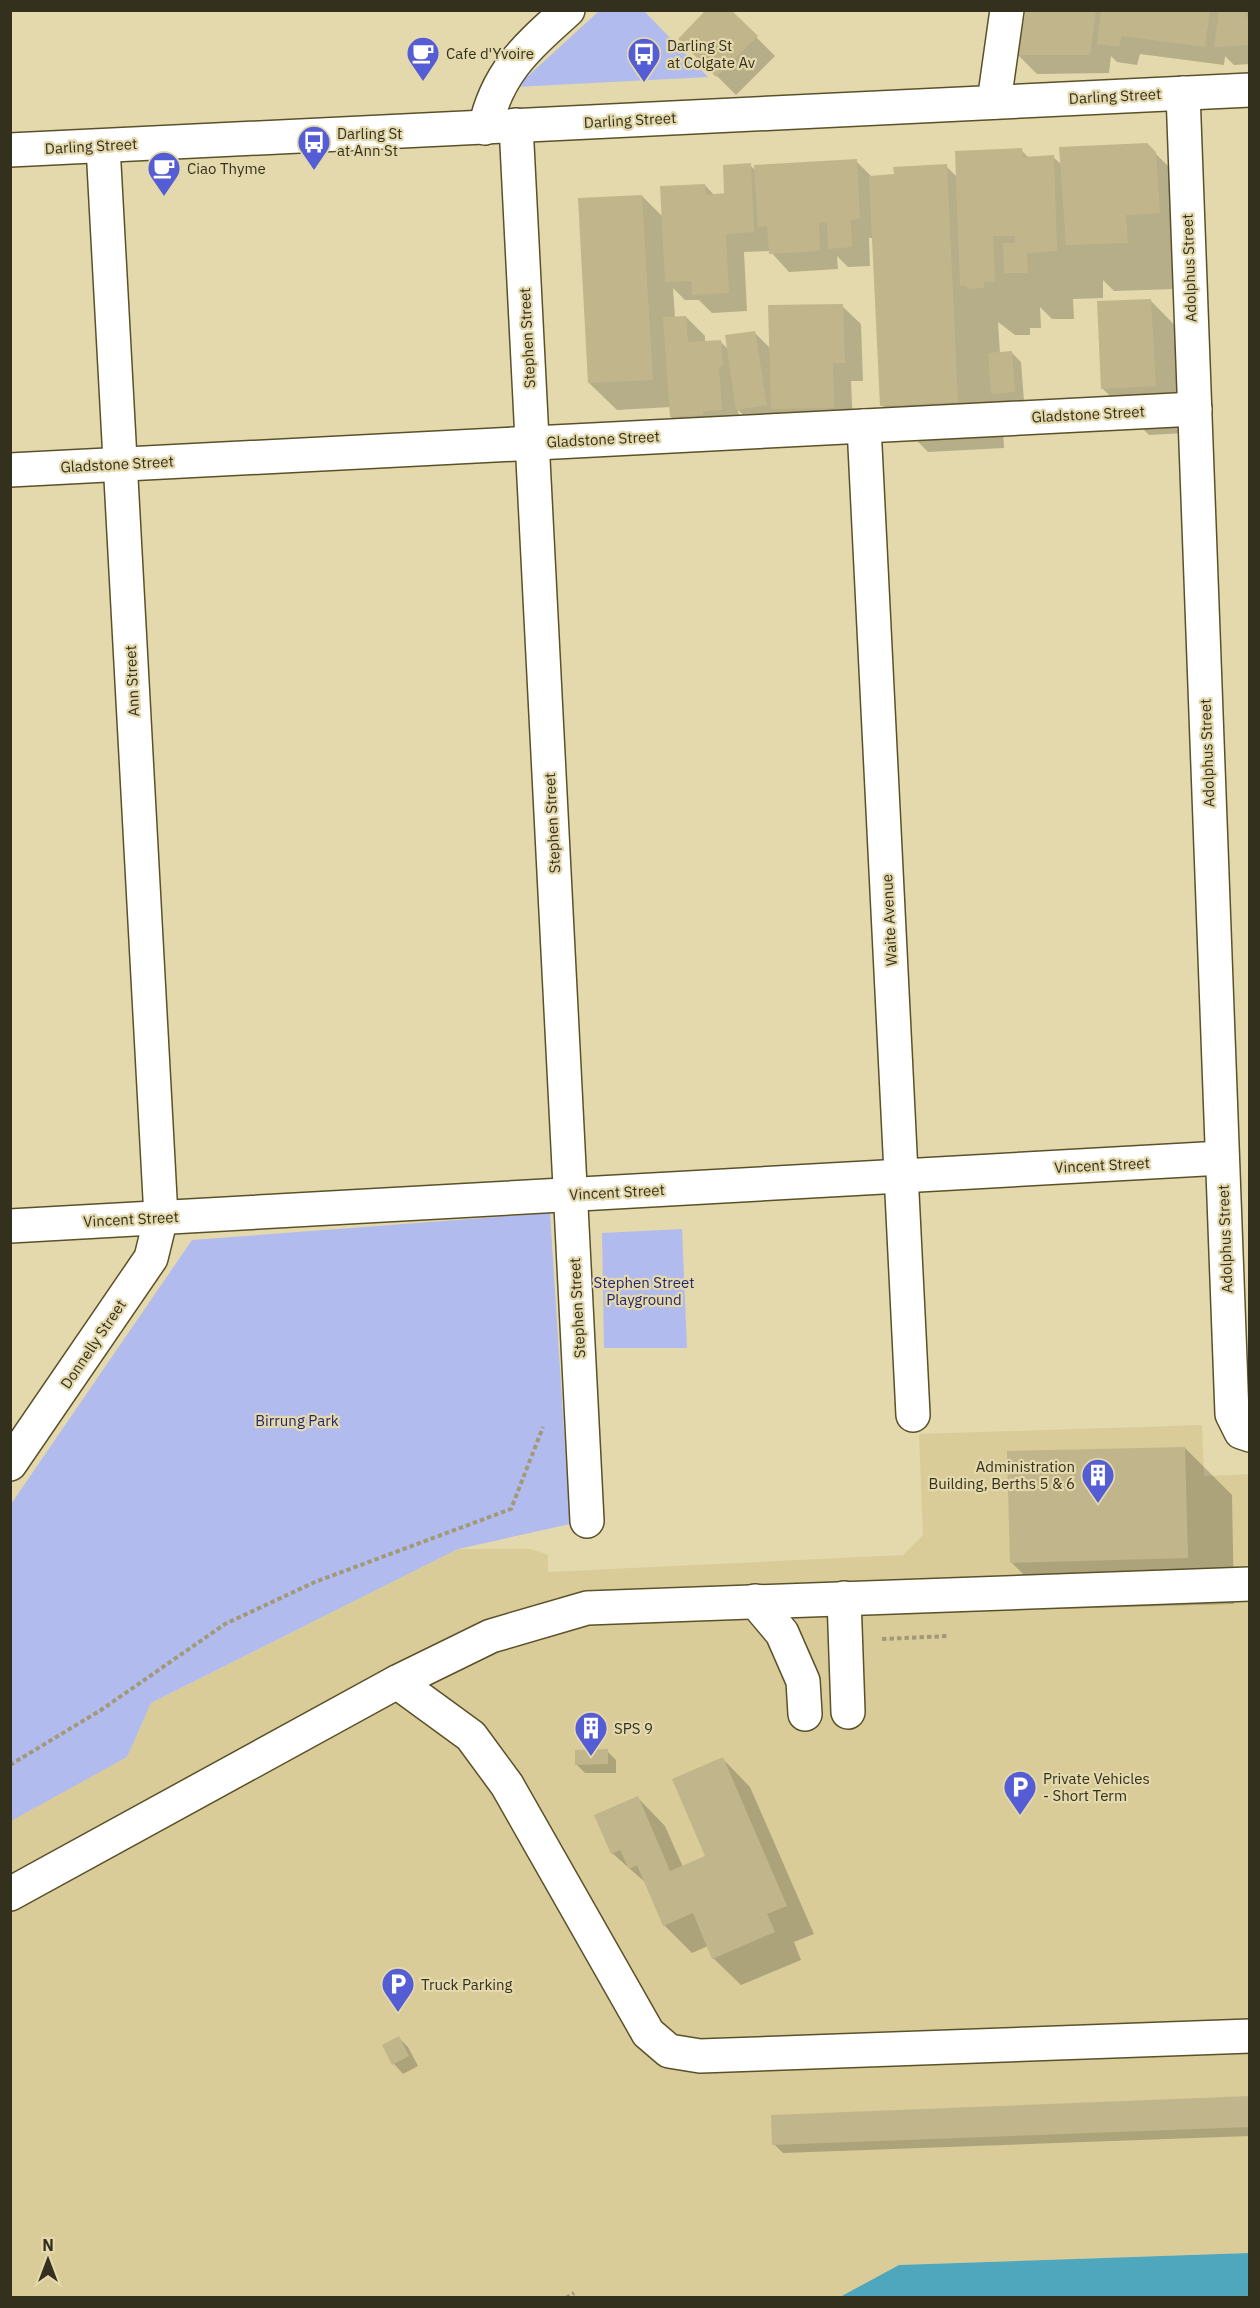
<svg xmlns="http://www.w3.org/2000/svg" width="1260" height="2308" font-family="'IBM Plex Sans',sans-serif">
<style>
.built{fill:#d9cc99}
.green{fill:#b1bbee}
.water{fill:#4ea7bc}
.shadow{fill:#0003}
.building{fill:#c1b68b}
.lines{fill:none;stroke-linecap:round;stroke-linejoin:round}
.minor-casing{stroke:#5b5129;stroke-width:36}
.path{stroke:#a29a77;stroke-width:4;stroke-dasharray:4.5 3;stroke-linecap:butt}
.minor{stroke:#fff;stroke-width:33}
.labels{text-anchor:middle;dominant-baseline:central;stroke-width:4.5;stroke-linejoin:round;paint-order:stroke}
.poi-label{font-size:15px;fill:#34301e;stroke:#e4d9ac;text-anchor:start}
.street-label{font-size:15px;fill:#34301e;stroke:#e4d9ac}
.park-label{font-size:15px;fill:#25276e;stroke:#e4d9ac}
</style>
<rect width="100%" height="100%" fill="#e4d9ac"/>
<path class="built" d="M1202 1425 1204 1476 1249 1474V2253L899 2265 840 2298 11 2297 10 1821 127 1757 151 1703 458 1549H531L548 1555V1572L903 1555 923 1535 919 1434Z"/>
<g class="green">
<path d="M599 11H644L708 77 516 87Z"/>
<path d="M550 1213 570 1524 458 1549 151 1703 127 1757 11 1821V1504L192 1240Z"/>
<path d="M682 1229 687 1348H604L602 1233Z"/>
</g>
<path class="water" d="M1249 2253V2297H840L899 2265Z"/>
<g class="shadow">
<path d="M729 10 775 56 736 95 680 39Z"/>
<path d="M1027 10H1250V64L1234 65 1225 56 1224 65 1140 54 1137 65 1117 62 1111 56 1109 73 1037 74 1018 55Z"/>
<path d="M1146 144 1202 200 1206 259 1172 261 1174 289 1114 291 1103 280V298L1073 299 1074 319H1052L1040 307 1041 328H1030V335H1015L998 322 1000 354 1012 353 1021 362 1024 401 1002 403 1004 448 928 452 882 405 873 238H869L870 266 848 267 837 256 838 269 789 272 770 251 744 252 747 311 712 313 699 300H685L673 288 675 318 686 317 705 336V342L720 341 729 350 754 332 771 349 842 306 861 324 863 381H851L853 426 757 428 738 410 740 428 690 436 671 417V407L617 410 589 383 642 196 663 217 705 185 715 196 726 195 750 165 756 171 856 161 872 177 895 176 946 166 957 177 1021 150 1029 158 1053 157 1062 165Z"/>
<path d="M1151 301 1197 348 1202 432 1149 435 1102 388Z"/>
<path d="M1185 1448 1232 1495 1234 1604 1058 1609 1011 1562Z"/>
<path d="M607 1751 616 1760V1773H585L576 1764Z"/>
<path d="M723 1759 750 1787 814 1934 794 1942 801 1960 741 1985 713 1958 708 1946 692 1953 664 1925 647 1884 612 1853 638 1798 665 1826 683 1867 707 1856Z"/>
<path d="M399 2038 408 2047 418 2066 403 2074 394 2064 384 2046Z"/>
<path d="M1250 2097V2136L783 2153 774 2144Z"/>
</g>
<g class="building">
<path d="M706 10H731L758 36 716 77 678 39Z"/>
<path d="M1026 10H1096L1090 55H1017Z"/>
<path d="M1101 10H1210L1205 47 1122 36 1119 47 1097 44Z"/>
<path d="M1219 10H1246V20L1250 10V45L1214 47Z"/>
<path d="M1147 143 1156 152 1160 213 1126 215 1128 243 1066 245 1059 147Z"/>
<path d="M1022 148 1023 157 1054 155 1057 251 1027 253 1028 273H1004L1003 243H1015V236H993L995 282H984V288L967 289V286H960L955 151Z"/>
<path d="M857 159 860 219 851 220 852 247 828 249 827 222 819 223 820 251 769 254 767 226 758 227 754 165Z"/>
<path d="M751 163 754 232 726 234 729 293 692 295 691 281 665 282 660 186 705 184 706 195 724 193 723 165Z"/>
<path d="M947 164 958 402 880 406 869 176 894 174 893 167Z"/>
<path d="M642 195 653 380 588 383 578 198Z"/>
<path d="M1151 299 1156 386 1101 389 1097 301Z"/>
<path d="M843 304 845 363H833L834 408 771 409 768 305Z"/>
<path d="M686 316 688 342 721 340 723 366 719 367 722 410 703 411V415L670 417 663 317Z"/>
<path d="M755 331 767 405 736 410 725 335Z"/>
<path d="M1012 351 1015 392 991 394 988 353Z"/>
<path d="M1185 1447 1188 1558 1010 1563 1007 1451Z"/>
<path d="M608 1749V1764L575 1765V1750Z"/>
<path d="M723 1757 787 1906 767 1914 775 1932 712 1959 693 1913 663 1926 637 1865 629 1869 620 1850 611 1854 594 1815 638 1796 670 1871 705 1856 672 1779Z"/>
<path d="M399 2036 409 2056 392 2065 382 2045Z"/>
<path d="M1250 2096V2127L772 2145 771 2115Z"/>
</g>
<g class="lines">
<defs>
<g id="minor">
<path d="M1183 93 1232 1414 1241 1432 1250 1435"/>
<path d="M994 102 1007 10"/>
<path d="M516 125 587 1521"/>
<path d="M485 128C497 72 527 47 568 10"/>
<path d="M10 150 1250 90"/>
<path d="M864 426 913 1415"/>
<path d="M10 470 1195 409"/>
<path d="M10 1226 1222 1158"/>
<path d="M10 1464 151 1258 161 1217 103 146"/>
<path d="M844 1598 848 1712"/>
<path d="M755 1601 782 1633 803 1681 805 1714"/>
<path d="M397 1682 471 1736 507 1785 648 2033 669 2051 700 2056 1250 2036"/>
<path d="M10 1894 397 1682 491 1636 587 1608 1250 1584"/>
</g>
</defs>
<use href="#minor" class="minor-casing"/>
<g class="path">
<path d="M882 1639 949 1636"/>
<path d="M10 1765 101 1710 225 1624 315 1582 511 1509 543 1427"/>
<path d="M566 2298 574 2293"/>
</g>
<use href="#minor" class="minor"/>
</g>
<defs>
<symbol id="cafe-pin" viewBox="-11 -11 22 30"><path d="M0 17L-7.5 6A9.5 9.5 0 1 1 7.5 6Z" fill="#555dd4" stroke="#e4d9ac"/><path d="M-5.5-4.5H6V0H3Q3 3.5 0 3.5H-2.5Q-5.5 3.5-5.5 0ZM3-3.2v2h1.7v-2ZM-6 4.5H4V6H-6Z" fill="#fff"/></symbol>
<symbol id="bus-pin" viewBox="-11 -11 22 30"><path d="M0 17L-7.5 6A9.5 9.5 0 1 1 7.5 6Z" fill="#555dd4" stroke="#e4d9ac"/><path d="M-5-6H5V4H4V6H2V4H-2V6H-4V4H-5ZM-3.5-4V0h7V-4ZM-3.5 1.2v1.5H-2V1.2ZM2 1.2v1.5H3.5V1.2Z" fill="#fff"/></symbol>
<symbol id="building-pin" viewBox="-11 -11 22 30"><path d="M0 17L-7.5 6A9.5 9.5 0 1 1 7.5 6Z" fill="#555dd4" stroke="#e4d9ac"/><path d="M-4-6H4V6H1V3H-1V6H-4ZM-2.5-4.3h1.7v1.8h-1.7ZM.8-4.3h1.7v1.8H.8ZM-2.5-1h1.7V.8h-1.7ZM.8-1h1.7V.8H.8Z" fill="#fff"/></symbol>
<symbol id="parking-pin" viewBox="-11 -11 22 30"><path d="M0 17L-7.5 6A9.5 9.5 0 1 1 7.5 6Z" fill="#555dd4" stroke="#e4d9ac"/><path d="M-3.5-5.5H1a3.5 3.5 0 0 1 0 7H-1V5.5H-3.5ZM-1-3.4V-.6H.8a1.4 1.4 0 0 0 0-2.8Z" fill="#fff"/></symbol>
</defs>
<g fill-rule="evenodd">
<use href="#cafe-pin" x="404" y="34" width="38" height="52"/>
<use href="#bus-pin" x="625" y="35" width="38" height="52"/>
<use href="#bus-pin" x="295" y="123" width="38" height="52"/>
<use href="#cafe-pin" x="145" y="149" width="38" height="52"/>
<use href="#building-pin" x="1079" y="1456" width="38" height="52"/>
<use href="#building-pin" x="572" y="1709" width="38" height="52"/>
<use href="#parking-pin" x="1001" y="1768" width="38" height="52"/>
<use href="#parking-pin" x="379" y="1965" width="38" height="52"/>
</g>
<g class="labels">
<g class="poi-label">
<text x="667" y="45">Darling St<tspan x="667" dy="17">at Colgate Av</tspan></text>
<text x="446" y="53">Cafe d'Yvoire</text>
<text x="337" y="133">Darling St<tspan x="337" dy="17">at Ann St</tspan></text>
<text x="187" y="168">Ciao Thyme</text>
<text x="1075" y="1466" text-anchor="end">Administration<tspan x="1075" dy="17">Building, Berths 5 &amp; 6</tspan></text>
<text x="614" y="1728">SPS 9</text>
<text x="1043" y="1778">Private Vehicles<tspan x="1043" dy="17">- Short Term</tspan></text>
<text x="421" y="1984">Truck Parking</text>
</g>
<g class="street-label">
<text transform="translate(1115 96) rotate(-3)">Darling Street</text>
<text transform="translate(630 120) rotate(-3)">Darling Street</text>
<text transform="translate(91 146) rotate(-3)">Darling Street</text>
<text transform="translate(1189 268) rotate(-92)">Adolphus Street</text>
<text transform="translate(527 338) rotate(-93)">Stephen Street</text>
<text transform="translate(1088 414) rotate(-3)">Gladstone Street</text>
<text transform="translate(603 439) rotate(-3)">Gladstone Street</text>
<text transform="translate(117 464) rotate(-3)">Gladstone Street</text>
<text transform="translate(132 681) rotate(-93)">Ann Street</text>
<text transform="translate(1207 753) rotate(-92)">Adolphus Street</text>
<text transform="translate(552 823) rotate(-93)">Stephen Street</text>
<text transform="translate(889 920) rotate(-93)">Waite Avenue</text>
<text transform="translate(1102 1165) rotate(-3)">Vincent Street</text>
<text transform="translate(617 1192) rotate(-3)">Vincent Street</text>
<text transform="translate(131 1219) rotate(-3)">Vincent Street</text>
<text transform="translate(1225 1239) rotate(-92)">Adolphus Street</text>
<text transform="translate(577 1308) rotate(-93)">Stephen Street</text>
<text transform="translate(93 1344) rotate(-56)">Donnelly Street</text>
</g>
<g class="park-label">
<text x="644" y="1282">Stephen Street<tspan x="644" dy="17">Playground</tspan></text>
<text x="297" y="1420">Birrung Park</text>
</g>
</g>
<rect width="1260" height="2308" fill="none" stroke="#34301e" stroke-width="24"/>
<g transform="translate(48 2260)" stroke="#e4d9ac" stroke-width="4.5" paint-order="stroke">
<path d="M0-4.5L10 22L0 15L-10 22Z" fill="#34301e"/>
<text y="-9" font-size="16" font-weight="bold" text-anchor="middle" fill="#34301e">N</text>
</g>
</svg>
